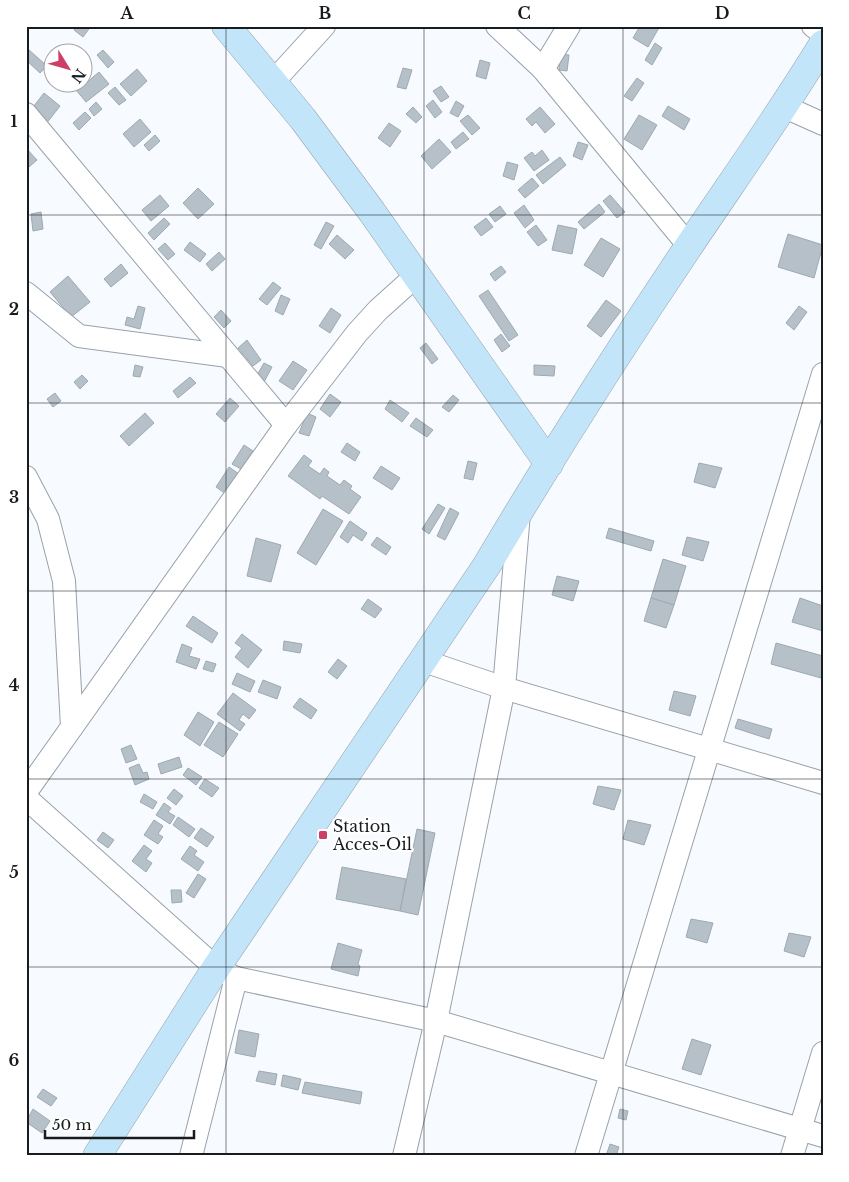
<svg xmlns="http://www.w3.org/2000/svg" width="849" height="1182" font-family="'Libre Baskerville',serif">
<style>
.building{fill:#b5c0c8;stroke:#9ea9b0}
.lines{fill:none;stroke-linecap:round;stroke-linejoin:round}
.street-casing{stroke:#98a2aa;stroke-width:24}
.secondary-casing{stroke:#98a2aa;stroke-width:29}
.street{stroke:#fff;stroke-width:22}
.secondary{stroke:#c2e5f9;stroke-width:28}
.grid{fill:none;stroke:#181c1f;stroke-width:1;stroke-opacity:0.55}
.poi-dot{fill:#ce3f66;stroke:#fff;stroke-width:2}
.labels{text-anchor:middle;dominant-baseline:central;stroke-width:4.5;stroke-linejoin:round;paint-order:stroke}
.poi-label{font-size:16px;fill:#181c1f;stroke:#fff;text-anchor:start}
.neatline{fill:none;stroke:#181c1f;stroke-width:2}
.grid-label{font-size:16px;text-anchor:middle;font-weight:bold;fill:#181c1f}
</style>
<rect width="100%" height="100%" fill="#f7fbff"/>
<g class="building">
<path d="M77 26H91L83 37 74 30Z"/>
<path d="M640 26H660L648 47 633 38Z"/>
<path d="M655 43 662 48 652 65 645 60Z"/>
<path d="M29 50 47 66 40 73 26 60Z"/>
<path d="M103 50 114 62 108 68 97 55Z"/>
<path d="M560 54 569 55 567 71 559 70Z"/>
<path d="M480 60 490 63 486 79 476 76Z"/>
<path d="M403 68 412 70 406 89 397 87Z"/>
<path d="M137 69 147 81 131 96 120 84Z"/>
<path d="M99 72 109 84 86 102 71 84 82 81 85 84Z"/>
<path d="M637 78 644 83 632 101 624 96Z"/>
<path d="M441 86 449 97 441 102 433 91Z"/>
<path d="M115 87 126 100 119 105 108 93Z"/>
<path d="M44 93 60 106 46 124 30 111Z"/>
<path d="M433 100 442 112 435 118 426 106Z"/>
<path d="M456 101 464 106 458 117 450 113Z"/>
<path d="M96 102 102 109 94 116 89 109Z"/>
<path d="M668 106 690 119 684 130 662 116Z"/>
<path d="M413 107 422 117 416 123 406 114Z"/>
<path d="M540 107 555 124 545 133 536 122 532 126 526 119Z"/>
<path d="M85 112 91 118 79 130 73 123Z"/>
<path d="M468 115 480 128 472 135 460 121Z"/>
<path d="M639 115 657 125 642 150 624 139Z"/>
<path d="M140 119 151 132 134 147 123 134Z"/>
<path d="M389 123 401 131 390 147 378 138Z"/>
<path d="M463 132 469 139 456 149 451 142Z"/>
<path d="M155 135 160 141 149 151 144 145Z"/>
<path d="M439 139 451 152 432 169 421 156Z"/>
<path d="M578 142 588 145 582 160 573 156Z"/>
<path d="M26 148 37 160 29 167 26 165Z"/>
<path d="M542 150 549 160 534 171 524 158 532 152 535 156Z"/>
<path d="M560 157 566 165 543 184 536 175Z"/>
<path d="M507 162 518 165 514 180 503 176Z"/>
<path d="M532 178 539 186 525 198 518 190Z"/>
<path d="M198 188 214 204 198 219 183 203Z"/>
<path d="M160 195 169 206 151 221 142 210Z"/>
<path d="M610 195 625 212 617 218 603 201Z"/>
<path d="M599 204 605 212 584 229 578 222Z"/>
<path d="M524 205 534 220 525 228 514 213Z"/>
<path d="M500 206 506 214 495 222 489 214Z"/>
<path d="M41 212 43 229 33 231 31 214Z"/>
<path d="M164 218 170 224 154 240 148 233Z"/>
<path d="M486 218 493 227 481 236 474 227Z"/>
<path d="M326 222 334 226 321 249 314 245Z"/>
<path d="M536 225 547 240 538 246 527 232Z"/>
<path d="M558 225 577 229 572 254 552 250Z"/>
<path d="M788 234 823 245 814 278 778 267Z"/>
<path d="M337 235 354 250 345 259 329 244Z"/>
<path d="M601 238 620 249 603 277 584 265Z"/>
<path d="M190 242 206 254 200 262 184 250Z"/>
<path d="M165 243 175 254 168 260 158 249Z"/>
<path d="M219 252 225 259 212 271 206 264Z"/>
<path d="M121 264 128 273 111 287 104 279Z"/>
<path d="M501 266 506 272 495 281 490 274Z"/>
<path d="M68 276 90 302 71 317 50 292Z"/>
<path d="M273 282 281 288 267 305 259 299Z"/>
<path d="M488 290 518 335 509 341 479 296Z"/>
<path d="M281 295 290 299 283 315 275 311Z"/>
<path d="M606 300 621 311 601 337 587 326Z"/>
<path d="M138 306 145 308 140 329 125 325 127 317 134 319Z"/>
<path d="M799 306 807 312 794 330 786 323Z"/>
<path d="M331 308 341 315 330 333 319 326Z"/>
<path d="M221 310 231 321 224 328 214 317Z"/>
<path d="M501 334 510 346 502 352 494 340Z"/>
<path d="M247 340 261 360 253 366 238 348Z"/>
<path d="M426 343 438 359 432 364 420 348Z"/>
<path d="M293 361 307 370 293 390 279 381Z"/>
<path d="M264 363 272 367 264 382 256 377Z"/>
<path d="M135 365 143 367 140 377 133 376Z"/>
<path d="M534 365 555 366 554 376 534 375Z"/>
<path d="M82 375 88 381 80 389 74 382Z"/>
<path d="M190 377 196 383 178 398 173 391Z"/>
<path d="M55 393 61 401 53 407 47 399Z"/>
<path d="M330 394 341 402 330 417 320 409Z"/>
<path d="M453 395 459 400 449 412 442 407Z"/>
<path d="M230 398 239 406 225 422 216 414Z"/>
<path d="M390 400 409 413 402 422 385 409Z"/>
<path d="M145 413 154 423 129 446 120 436Z"/>
<path d="M307 413 316 417 309 436 299 433Z"/>
<path d="M416 418 433 430 427 437 410 426Z"/>
<path d="M347 443 360 452 355 461 341 452Z"/>
<path d="M244 445 253 451 241 469 232 464Z"/>
<path d="M304 455 312 461 308 466 320 474 324 468 329 472 327 476 340 485 344 480 352 486 350 489 361 497 349 514 322 496 320 499 288 476Z"/>
<path d="M468 461 477 463 473 480 464 478Z"/>
<path d="M699 463 722 468 715 488 694 482Z"/>
<path d="M381 466 400 478 392 490 373 478Z"/>
<path d="M229 467 239 474 226 494 216 487Z"/>
<path d="M438 504 445 508 429 534 422 529Z"/>
<path d="M450 508 459 513 445 540 437 536Z"/>
<path d="M323 509 343 521 316 565 297 553Z"/>
<path d="M350 521 367 533 362 541 353 535 348 543 340 537Z"/>
<path d="M609 528 654 541 651 551 606 538Z"/>
<path d="M377 537 391 547 386 555 371 545Z"/>
<path d="M687 537 709 542 703 561 682 555Z"/>
<path d="M256 538 281 545 271 582 247 576Z"/>
<path d="M663 559 686 566 674 605 651 598Z"/>
<path d="M557 576 579 581 573 601 552 595Z"/>
<path d="M651 598 674 605 666 628 644 621Z"/>
<path d="M800 598 823 606V631L792 622Z"/>
<path d="M368 599 382 609 375 618 361 609Z"/>
<path d="M193 616 218 633 212 643 186 626Z"/>
<path d="M242 634 262 650 248 668 235 657 242 648 235 643Z"/>
<path d="M284 641 302 644 300 653 283 650Z"/>
<path d="M776 643 823 656 821 678 771 664Z"/>
<path d="M182 644 192 648 189 656 200 659 196 669 176 662Z"/>
<path d="M338 659 347 666 337 679 328 672Z"/>
<path d="M206 661 216 664 213 672 203 669Z"/>
<path d="M237 673 255 681 250 692 232 684Z"/>
<path d="M263 680 281 687 277 699 258 692Z"/>
<path d="M674 691 696 696 690 716 669 710Z"/>
<path d="M233 693 256 710 249 719 243 714 239 720 245 724 240 731 217 714Z"/>
<path d="M300 698 317 710 311 719 293 707Z"/>
<path d="M198 712 214 722 200 746 184 735Z"/>
<path d="M738 719 772 729 769 739 735 728Z"/>
<path d="M219 722 238 734 223 757 204 745Z"/>
<path d="M131 745 137 759 126 763 121 749Z"/>
<path d="M179 757 182 767 161 774 158 764Z"/>
<path d="M139 764 143 773 147 772 149 779 135 785 129 768Z"/>
<path d="M188 768 202 777 196 785 183 775Z"/>
<path d="M205 779 219 788 212 797 199 788Z"/>
<path d="M598 786 621 790 614 810 593 804Z"/>
<path d="M174 789 183 796 176 805 167 798Z"/>
<path d="M144 794 157 802 153 809 140 802Z"/>
<path d="M164 803 171 808 168 812 175 816 170 824 156 815Z"/>
<path d="M178 817 195 829 189 837 173 825Z"/>
<path d="M154 820 163 826 158 834 163 837 158 844 144 835Z"/>
<path d="M628 820 651 825 644 845 623 839Z"/>
<path d="M201 828 214 837 207 847 194 838Z"/>
<path d="M417 829 435 833 418 915 400 911Z"/>
<path d="M103 832 114 840 108 848 97 840Z"/>
<path d="M144 845 152 851 146 859 152 863 146 872 132 861Z"/>
<path d="M190 846 197 851 194 855 204 862 198 871 181 859Z"/>
<path d="M342 867 406 879 400 911 336 899Z"/>
<path d="M198 874 206 879 194 898 186 893Z"/>
<path d="M171 890H181L182 902 172 903Z"/>
<path d="M691 919 713 923 707 943 686 937Z"/>
<path d="M789 933 811 937 804 957 784 951Z"/>
<path d="M338 943 362 950 358 964 360 966 358 976 331 969Z"/>
<path d="M239 1030 259 1034 255 1057 235 1053Z"/>
<path d="M692 1039 711 1045 701 1075 682 1069Z"/>
<path d="M259 1071 277 1074 275 1085 256 1081Z"/>
<path d="M283 1075 301 1079 298 1090 281 1086Z"/>
<path d="M305 1082 362 1092 360 1104 302 1093Z"/>
<path d="M43 1089 57 1098 51 1106 37 1097Z"/>
<path d="M33 1109 50 1121 42 1133 26 1122Z"/>
<path d="M620 1109 628 1111 626 1120 618 1118Z"/>
<path d="M610 1144 619 1147 616 1156H606Z"/>
</g>
<g class="lines">
<defs>
<g id="street">
<path d="M497 26 543 69 689 246"/>
<path d="M813 26 823 34"/>
<path d="M543 69 569 26"/>
<path d="M273 82 324 26"/>
<path d="M785 107 823 124"/>
<path d="M26 114 286 425"/>
<path d="M26 293 79 336 228 356"/>
<path d="M26 477 48 519 64 581 72 727"/>
<path d="M421 660 504 688 823 783"/>
<path d="M26 792 286 425 357 333 378 310 417 275"/>
<path d="M26 798 216 968 236 978 436 1021 823 1136"/>
<path d="M191 1156 236 978"/>
<path d="M404 1156 436 1021 504 688 519 513"/>
<path d="M586 1156 823 374"/>
<path d="M792 1156 823 1053"/>
</g>
<g id="secondary">
<path d="M226 26 303 119 372 212 549 464"/>
<path d="M97 1156 216 968 487 565C551 457 619 350 689 246 734 179 781 113 823 44"/>
</g>
</defs>
<use href="#street" class="street-casing"/>
<use href="#secondary" class="secondary-casing"/>
<use href="#street" class="street"/>
<use href="#secondary" class="secondary"/>
</g>
<path class="grid" d="M226 26V1156M424 26V1156M623 26V1156M26 215H823M26 403H823M26 591H823M26 779H823M26 967H823"/>
<rect class="poi-dot" x="318" y="830" width="10" height="10" rx="2.5"/>
<g class="labels">
<g class="poi-label">
<text x="333" y="826">Station<tspan x="333" dy="18">Acces-Oil</tspan></text>
</g>
</g>
<rect width="849" height="1182" fill="none" stroke="#ffffff" stroke-width="55"/>
<g transform="translate(68 68) rotate(127)"><circle r="24" fill="#ffffff" stroke="#a3a4a5"/>
<path d="M0-4L9 19L0 12L-9 19Z" fill="#ce3f66"/>
<text y="-8" font-size="14" font-weight="bold" text-anchor="middle" fill="#181c1f">N</text>
</g>
<path d="M45 1130v8h149v-8" fill="none" stroke="#181c1f" stroke-width="2.5"/>
<text x="52" y="1130" font-size="15" fill="#181c1f" stroke="#ffffff" stroke-width="4" paint-order="stroke">50 m</text>
<rect x="28" y="28" width="794" height="1126" class="neatline"/>
<g class="grid-label">
<text x="127" y="19">A</text>
<text x="325" y="19">B</text>
<text x="524" y="19">C</text>
<text x="722" y="19">D</text>
<text x="14" y="127">1</text>
<text x="14" y="315">2</text>
<text x="14" y="503">3</text>
<text x="14" y="691">4</text>
<text x="14" y="878">5</text>
<text x="14" y="1066">6</text>
</g>
</svg>
